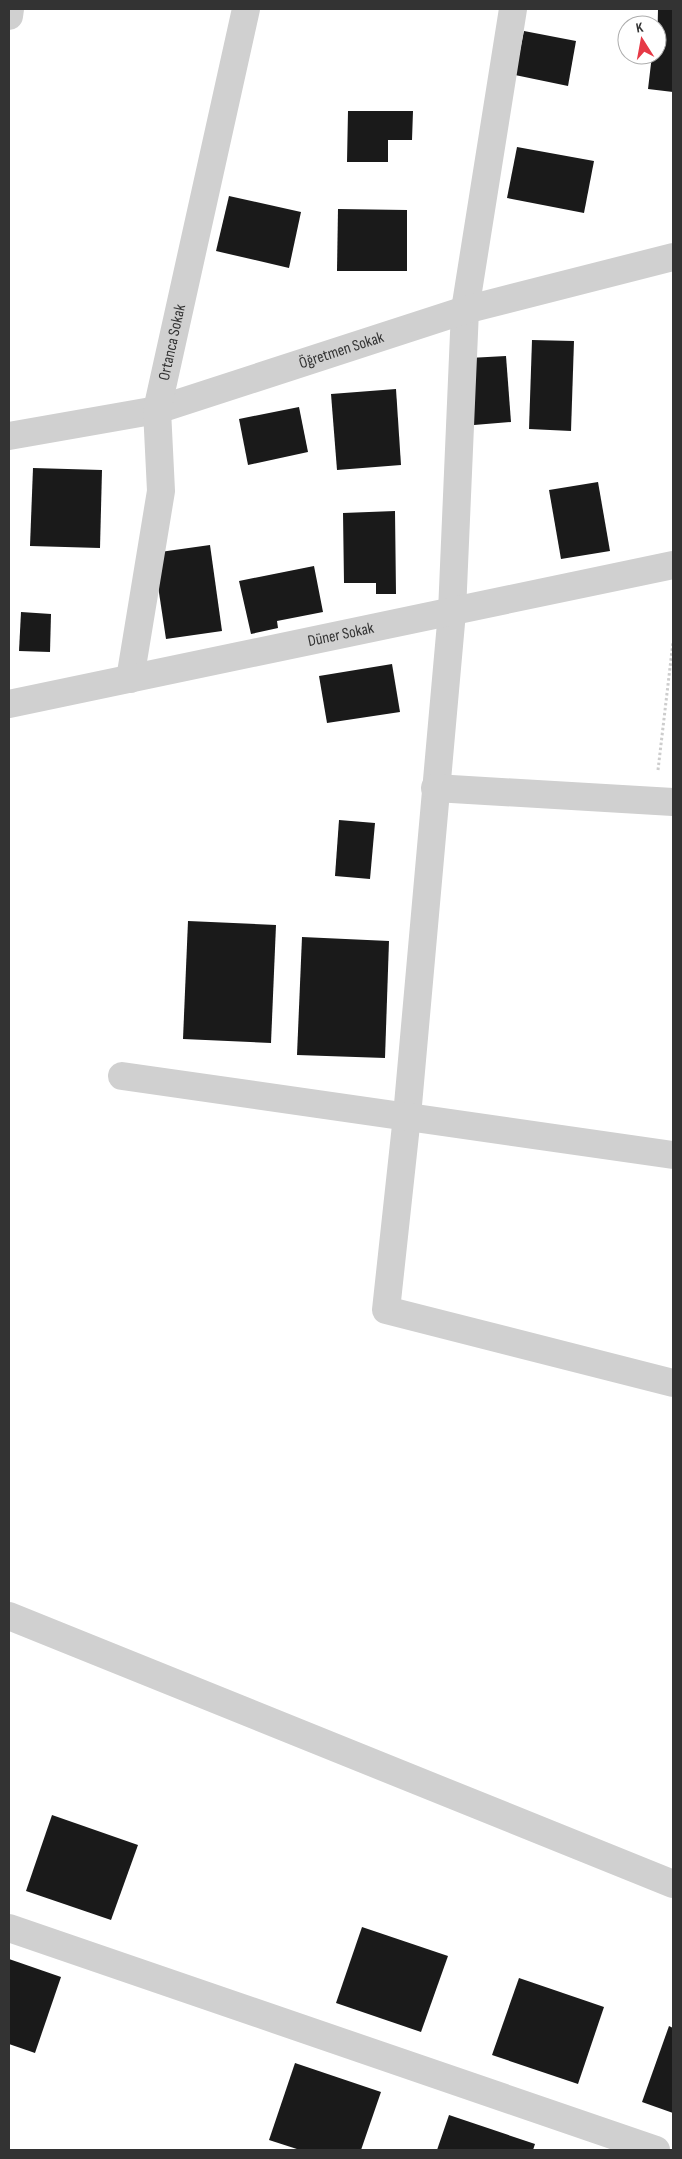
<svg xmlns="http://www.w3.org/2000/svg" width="682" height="2159" font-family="'Sofia Sans Condensed',sans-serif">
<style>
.building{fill:#1a1a1a}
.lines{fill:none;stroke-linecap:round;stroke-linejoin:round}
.path{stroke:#cdcdcd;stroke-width:3;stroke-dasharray:2.5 2.5;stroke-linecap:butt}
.minor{stroke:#d0d0d0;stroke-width:28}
.labels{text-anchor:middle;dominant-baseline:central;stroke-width:5;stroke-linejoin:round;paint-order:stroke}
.street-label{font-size:16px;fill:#333;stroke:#fff}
</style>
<rect width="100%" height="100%" fill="#fff"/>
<g class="building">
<path d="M658 9H673V92L648 89 652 55H657Z"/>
<path d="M524 31 576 41 568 86 515 75Z"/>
<path d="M348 111H413L412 140H388V162H347Z"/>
<path d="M517 147 594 161 584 213 507 198Z"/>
<path d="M229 196 301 212 289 268 216 251Z"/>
<path d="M338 209 407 210V271H337Z"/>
<path d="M532 340 574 341 571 431 529 429Z"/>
<path d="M506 356 511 422 474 425 469 358Z"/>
<path d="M396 389 401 465 337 470 331 394Z"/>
<path d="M299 407 308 452 248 465 239 419Z"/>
<path d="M33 468 102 470 100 548 30 546Z"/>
<path d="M598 482 610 551 561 559 549 490Z"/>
<path d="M395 511 396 594H376V583H344L343 513Z"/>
<path d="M210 545 222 631 166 639 153 553Z"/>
<path d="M314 566 323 612 277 621 278 628 251 634 239 581Z"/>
<path d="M21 612 51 614 50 652 19 651Z"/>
<path d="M392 664 400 712 327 723 319 676Z"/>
<path d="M339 820 375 823 370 879 335 876Z"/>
<path d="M188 921 276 925 271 1043 183 1039Z"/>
<path d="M302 937 389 941 385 1058 297 1055Z"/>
<path d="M52 1815 138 1845 111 1920 26 1891Z"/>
<path d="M362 1927 448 1956 421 2032 336 2003Z"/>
<path d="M9 1959 61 1977 35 2053 9 2044Z"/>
<path d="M519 1978 604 2007 578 2084 492 2055Z"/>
<path d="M669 2026 673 2028V2113L642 2102Z"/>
<path d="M295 2063 381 2092 361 2150H300L269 2140Z"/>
<path d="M449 2115 535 2144 533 2150H437Z"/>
</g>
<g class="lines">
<path class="path" d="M658 770 673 642"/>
<g class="minor">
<path d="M513 9 465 310 452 612 407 1116 386 1310 673 1383"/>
<path d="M9 16 10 9"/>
<path id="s1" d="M9 436 157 410 465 310 673 257"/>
<path id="s2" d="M130 679 161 491 157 410 246 9"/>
<path id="s3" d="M9 704 673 565"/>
<path d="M435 788 673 802"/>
<path d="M122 1076 673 1155"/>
<path d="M9 1616 673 1884"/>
<path d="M9 1928 656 2150"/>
</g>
</g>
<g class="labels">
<g class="street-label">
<text stroke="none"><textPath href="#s2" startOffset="341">Ortanca Sokak</textPath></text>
<text stroke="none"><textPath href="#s1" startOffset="344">Öğretmen Sokak</textPath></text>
<text stroke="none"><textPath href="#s3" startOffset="339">Düner Sokak</textPath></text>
</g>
</g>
<rect width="682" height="2159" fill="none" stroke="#333333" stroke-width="20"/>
<g transform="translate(642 40) rotate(349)"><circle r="24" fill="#ffffff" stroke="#adadad"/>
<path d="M0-4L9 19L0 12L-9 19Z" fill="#e63946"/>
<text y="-8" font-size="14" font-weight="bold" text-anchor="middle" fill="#333333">K</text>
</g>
</svg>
